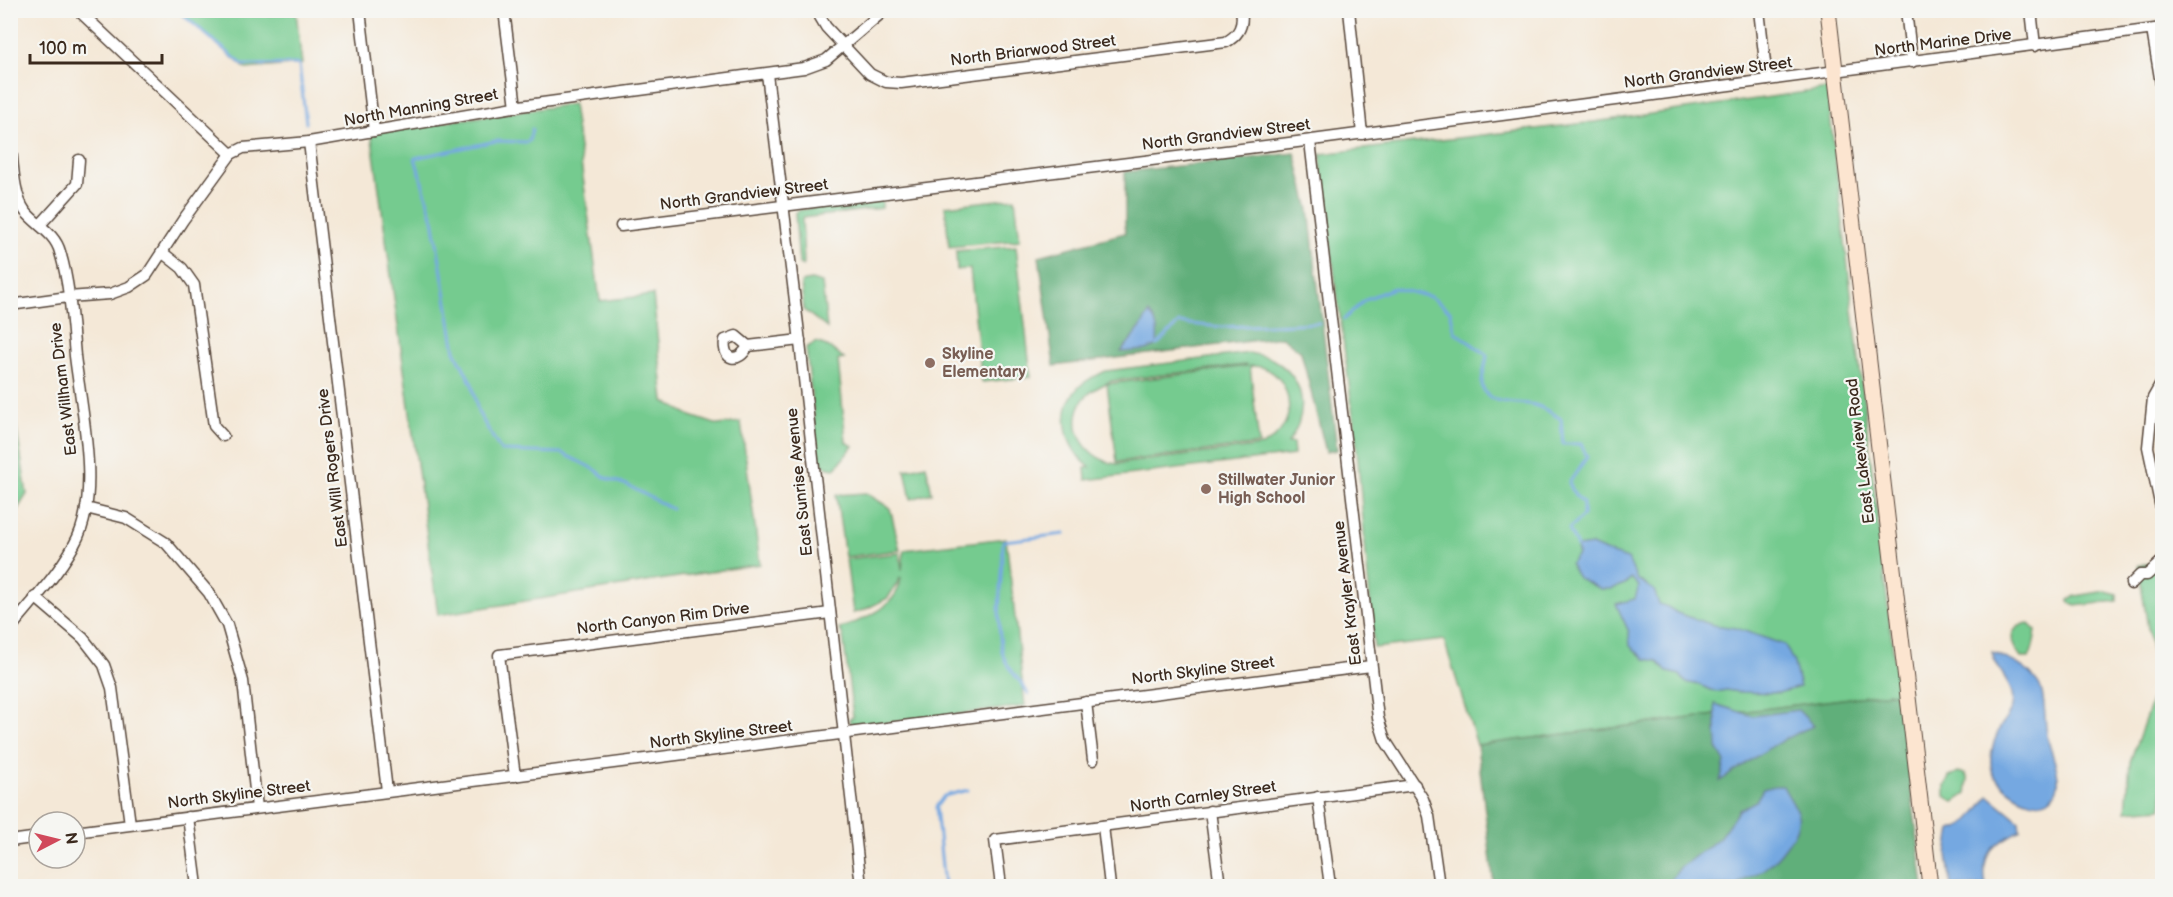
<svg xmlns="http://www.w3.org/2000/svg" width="2173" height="897" font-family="'Balsamiq Sans',sans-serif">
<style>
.green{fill:#75cb8f;stroke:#587a56;stroke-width:1.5;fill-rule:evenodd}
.forest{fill:#60af7a;stroke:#4e6c4c;stroke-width:1.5}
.water{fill:#75a8e1;stroke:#586980;stroke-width:1.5}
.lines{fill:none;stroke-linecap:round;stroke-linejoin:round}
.stream{stroke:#75a8e1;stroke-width:3}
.street-casing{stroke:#57463a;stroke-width:13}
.secondary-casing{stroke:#57463a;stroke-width:17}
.street{stroke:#fff;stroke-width:10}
.secondary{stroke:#fce5d0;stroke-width:15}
.education-dot{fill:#8d6e63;stroke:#f6f6f2;stroke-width:2}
.labels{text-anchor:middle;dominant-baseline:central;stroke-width:4.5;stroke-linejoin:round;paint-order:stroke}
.street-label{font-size:16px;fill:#3b2a1e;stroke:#f6f6f2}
.education-label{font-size:16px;font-weight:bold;fill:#785e54;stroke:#f6f6f2;text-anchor:start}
</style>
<rect width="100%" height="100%" fill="#f6f6f2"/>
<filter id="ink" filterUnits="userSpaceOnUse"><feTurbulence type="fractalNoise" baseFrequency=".0167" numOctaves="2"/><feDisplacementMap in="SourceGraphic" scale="12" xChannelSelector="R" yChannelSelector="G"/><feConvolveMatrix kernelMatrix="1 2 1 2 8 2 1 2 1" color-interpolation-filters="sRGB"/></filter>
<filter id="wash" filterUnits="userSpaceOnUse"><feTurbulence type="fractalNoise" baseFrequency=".008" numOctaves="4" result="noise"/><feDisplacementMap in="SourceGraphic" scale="24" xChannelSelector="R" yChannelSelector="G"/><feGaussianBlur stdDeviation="1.35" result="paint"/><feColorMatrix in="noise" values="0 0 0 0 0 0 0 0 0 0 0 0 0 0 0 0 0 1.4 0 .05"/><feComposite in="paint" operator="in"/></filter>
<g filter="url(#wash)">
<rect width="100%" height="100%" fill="#f4e8d7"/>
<g class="green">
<path d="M178 11H268L269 15 296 11 302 64 246 69Z"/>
<path d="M1827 89 1898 692 1477 745 1444 640 1374 648 1356 438 1321 171V154L1587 123Z"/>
<path d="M573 104 600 301 653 295 664 401 691 416 718 425 741 422 760 564 438 615 371 132Z"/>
<path d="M1015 198 1020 240 949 247 945 206Z"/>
<path d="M879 200 882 203V208L802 218 804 264 803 266 799 264 795 213 800 210Z"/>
<path d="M1016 246 1031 377 982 382 970 269 957 270 956 251Z"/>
<path d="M811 280 822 283 827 328 804 310 801 284 802 282Z"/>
<path d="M816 342 829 347 844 359 838 360 846 442 853 446 835 469 828 468 819 462 806 348Z"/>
<path d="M1249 353C1256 355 1266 355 1272 359 1307 379 1309 413 1288 443H1293L1294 455 1086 480 1085 468 1090 467C1065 450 1056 411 1078 388 1086 379 1096 376 1106 371ZM1245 365 1248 366 1107 384 1117 462 1259 444 1250 366C1254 366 1260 366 1264 368 1287 377 1295 407 1283 427 1278 436 1270 441 1262 446L1116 464C1087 458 1068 432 1081 403 1087 392 1100 386 1111 381Z"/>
<path d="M11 395 27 494 11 520H10Z"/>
<path d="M926 465 932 493 911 499 905 470Z"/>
<path d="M866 493 890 508 900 550 845 557 836 495Z"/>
<path d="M1006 538 1025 706 853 727 849 719 853 717 843 635 839 629C864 619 899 607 901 577L888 598 864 610 853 613 846 559 900 553 902 571 904 550Z"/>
<path d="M2162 562V808L2126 811 2130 762 2157 685 2138 565Z"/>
<path d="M2106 591 2117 594V601L2075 606 2069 601V599L2076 596Z"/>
<path d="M2028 623 2036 631C2035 638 2032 652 2029 658H2021C2010 644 2006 628 2028 623Z"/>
<path d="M1958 772 1965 774 1968 779 1966 794 1954 802 1945 796V786L1949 777Z"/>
</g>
<g class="forest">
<path d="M1295 153 1309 210 1337 450 1326 452 1301 352 1282 337 1054 366 1039 256 1125 233V172Z"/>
<path d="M1898 692 1924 886H1494L1477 745Z"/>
</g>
<g class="water">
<path d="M1149 313C1158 322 1158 333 1157 345L1146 350 1121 352 1141 327Z"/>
<path d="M1592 545 1612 554 1628 559 1637 579 1654 590 1659 604 1666 606 1677 613 1713 625 1736 628 1785 645 1794 663 1800 687 1778 693 1738 692 1726 690 1716 692 1699 685 1685 682 1680 675 1667 672 1657 661 1645 659 1630 646 1629 632 1616 604 1635 599 1639 586 1631 578 1625 584 1611 589H1600L1578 578 1570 565 1578 554 1577 547Z"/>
<path d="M1992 652C2007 659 2023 664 2034 678 2037 681 2040 685 2041 689 2046 705 2044 723 2048 740 2051 752 2062 777 2057 789 2045 819 2005 792 1994 775 1987 762 1993 742 1999 730 2002 722 2010 716 2012 706 2017 684 1995 671 1992 652Z"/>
<path d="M1715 704 1753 716 1798 710 1814 726C1780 738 1750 761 1720 781L1725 762 1717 748Z"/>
<path d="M1775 786H1783C1787 795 1796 806 1798 815 1802 831 1776 861 1764 869 1755 876 1744 878 1737 886H1666L1680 868 1719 838 1739 810 1756 801 1763 789Z"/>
<path d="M1989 796 2019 821 2020 830C1993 846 1980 851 1986 886H1951L1947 854 1951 830C1971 826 1975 811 1989 796Z"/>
</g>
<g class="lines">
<g class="stream">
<path d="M177 10 243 65 299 64 306 123"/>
<path d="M532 129 529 141 526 142 496 141 415 158 433 219 455 351 472 384 478 412 501 451 562 453 596 470 606 478 627 485 672 509"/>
<path d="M1344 319 1366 299 1394 288 1431 297 1450 311 1455 332 1487 355C1486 364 1482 375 1482 384 1484 407 1519 401 1535 405 1544 408 1553 414 1561 419L1563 444H1581L1587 457 1569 483 1575 495 1583 503V516L1569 529 1577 547"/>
<path d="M1157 345 1179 323 1222 327 1319 323"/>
<path d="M1028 694C1022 680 1009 673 1003 655 995 628 1002 571 1003 541L1065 534"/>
<path d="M944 886 936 807 944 796 968 790"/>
</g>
</g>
</g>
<g filter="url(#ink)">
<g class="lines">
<defs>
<g id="street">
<path d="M78 10 231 154"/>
<path d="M360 10 374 131"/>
<path d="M504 10 516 107"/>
<path d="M816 10 826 27 870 74 886 82 901 83 1226 42C1239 35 1244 25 1241 10"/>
<path d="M1349 10 1362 134"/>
<path d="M1759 10 1767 80"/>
<path d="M1906 10 1912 62"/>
<path d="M2031 10 2035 46"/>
<path d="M2152 30 2162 90"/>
<path d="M767 74 798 325 861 886"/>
<path d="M10 140C13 160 13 195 25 211 36 225 55 233 60 252 70 285 72 322 75 356 81 407 100 489 78 537 62 571 34 599 10 629"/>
<path d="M1310 141 1378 718 1385 740 1423 799 1429 816 1439 886"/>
<path d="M309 142 387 791"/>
<path d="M40 225 77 184 79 160"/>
<path d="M621 226 1297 142 2162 28"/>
<path d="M163 253 182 268 194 285 214 426 223 436"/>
<path d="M10 305 68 297 110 294 129 287 147 275 183 220 231 154 243 148 309 142 520 106 804 68 826 60 885 10"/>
<path d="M736 336 748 346C739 364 722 361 725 340Z"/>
<path d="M748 346 800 340"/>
<path d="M2162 382 2153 398 2148 447 2162 513"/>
<path d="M86 508 126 518 166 543 209 593 227 625 243 681 257 808"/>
<path d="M2131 584 2140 575H2147L2162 561"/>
<path d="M35 597 83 638 104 665 112 688 130 824"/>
<path d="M1086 702 1093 760"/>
<path d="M515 776 499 655 830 613"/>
<path d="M1318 797 1330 886"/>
<path d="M1210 811 1220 886"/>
<path d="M188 817 197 886"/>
<path d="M1103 826 1110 886"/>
<path d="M75 832 1371 666"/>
<path d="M10 841 39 837"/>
<path d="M1001 886 995 840 1415 785"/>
</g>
<path id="secondary" d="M1828 10 1930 886"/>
</defs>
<use href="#street" class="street-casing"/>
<use href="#secondary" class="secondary-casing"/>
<use href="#street" class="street"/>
<use href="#secondary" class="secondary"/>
</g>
</g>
<g class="education-dot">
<circle cx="930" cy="363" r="6"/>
<circle cx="1206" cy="489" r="6"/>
</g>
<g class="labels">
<g class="street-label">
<text transform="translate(1943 43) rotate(-7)">North Marine Drive</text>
<text transform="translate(1033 51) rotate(-7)">North Briarwood Street</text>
<text transform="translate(1708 73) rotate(-7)">North Grandview Street</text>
<text transform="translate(421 108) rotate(-10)">North Manning Street</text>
<text transform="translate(1226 135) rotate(-7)">North Grandview Street</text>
<text transform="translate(744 195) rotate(-7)">North Grandview Street</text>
<text transform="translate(64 389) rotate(-97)">East Willham Drive</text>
<text transform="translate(1861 451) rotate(-97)">East Lakeview Road</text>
<text transform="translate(333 468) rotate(-97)">East Will Rogers Drive</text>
<text transform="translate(800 482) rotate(-96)">East Sunrise Avenue</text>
<text transform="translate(1348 593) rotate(-97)">East Krayler Avenue</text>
<text transform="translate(663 619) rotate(-7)">North Canyon Rim Drive</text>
<text transform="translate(1203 671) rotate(-7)">North Skyline Street</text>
<text transform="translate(721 735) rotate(-7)">North Skyline Street</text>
<text transform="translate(239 795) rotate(-7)">North Skyline Street</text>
<text transform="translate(1203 797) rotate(-8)">North Carnley Street</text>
</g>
<g class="education-label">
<text x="942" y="354">Skyline<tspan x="942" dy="18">Elementary</tspan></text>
<text x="1218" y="480">Stillwater Junior<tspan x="1218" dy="18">High School</tspan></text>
</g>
</g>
<rect width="2173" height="897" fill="none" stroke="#f6f6f2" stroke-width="36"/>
<g transform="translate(57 840) rotate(83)"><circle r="28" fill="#f6f6f2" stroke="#aba49d" stroke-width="1.5"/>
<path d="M0-4.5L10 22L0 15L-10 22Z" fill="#d1495b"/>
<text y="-9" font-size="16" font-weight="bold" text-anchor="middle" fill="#3b2a1e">N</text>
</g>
<path d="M30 54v9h132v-9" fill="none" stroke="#3b2a1e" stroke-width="3"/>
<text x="39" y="54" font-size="18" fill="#3b2a1e" stroke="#f6f6f2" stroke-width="4.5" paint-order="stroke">100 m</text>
</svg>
